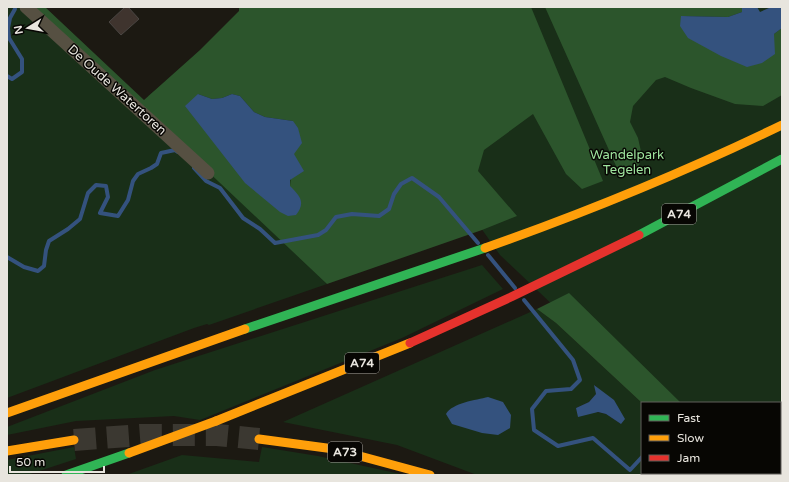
<svg xmlns="http://www.w3.org/2000/svg" width="789" height="482" font-family="'Varela Round',sans-serif">
<style>
.green{fill:#192f18;fill-rule:evenodd}
.forest{fill:#2c552c;fill-rule:evenodd}
.water{fill:#34527e}
.lines{fill:none;stroke-linecap:round;stroke-linejoin:round}
.stream{stroke:#34527e;stroke-width:4}
.building{fill:#3f342e;stroke:#4a4643}
.highway-tunnel{stroke:#3b3831;stroke-width:22;stroke-dasharray:22 11;stroke-linecap:butt}
.street{stroke:#565042;stroke-width:13}
.fast{stroke:#30b455;stroke-width:9}
.slow{stroke:#ff9f0a;stroke-width:9}
.jam{stroke:#e5322d;stroke-width:9}
.slow-bridge{stroke:#ff9f0a;stroke-width:9}
.labels{text-anchor:middle;dominant-baseline:central;stroke-width:3;stroke-linejoin:round;paint-order:stroke}
.shield{fill:#070603;stroke:#a4a29c;stroke-width:1}
.shield-label{font-size:12px;font-weight:bold;fill:#e8e5de}
.street-label{font-size:13px;fill:#e8e5de;stroke:#070603}
.park-label{font-size:13px;fill:#9fe59e;stroke:#070603}
</style>
<rect width="100%" height="100%" fill="#1c1912"/>
<g class="green">
<path d="M7 7H34L188 152 148 96 259 7H782V475H729L727 473H780V403H656L500 255 459 197 325 283 327 284 209 325 207 324 194 328 7 398Z"/>
<path d="M482 265 503 289 402 338 200 420 174 416 76 421 7 435V427L155 370Z"/>
<path d="M537 309 556 323 642 403V473H702L704 475H477L397 445 283 422ZM595 385 621 424 606 414 576 408 589 402 596 394Z"/>
<path d="M74 447 76 459 27 475H7V460Z"/>
<path d="M262 447 318 456 405 475H126L182 455 259 462Z"/>
</g>
<g class="forest">
<path d="M34 7H45L144 100 200 50 239 11V7H531L603 181 582 189 566 174 533 114 484 150 478 171 517 216 482 230 327 284ZM198 94 212 99 222 98 232 94 240 96 254 112 265 117 293 121 294 154 290 186 298 194Z"/>
<path d="M545 7H742V12L728 17 682 16 774 34 782 28V95L763 106 735 104 691 88 665 77 656 80 633 106 630 122 638 138 642 156 638 168 621 177Z"/>
<path d="M569 293 681 403H642L556 323 537 309Z"/>
<path d="M702 473H752L754 475H704Z"/>
</g>
<g class="water">
<path d="M742 7H757L760 12 769 8H782V28L774 34 775 54 762 63 747 67 721 56 688 38 680 26 681 16 728 17 742 12Z"/>
<path d="M198 94 212 99 222 98 232 94 240 96 254 112 265 117 293 121 298 128 302 143 294 154 304 171 290 180V186C300 196 306 202 296 215L288 216 280 212 245 183 185 106Z"/>
<path d="M594 385 614 400 625 419 621 424 606 414 598 412 578 417 576 408 589 402 596 394Z"/>
<path d="M488 397 503 402 511 415 510 428 498 435 482 433 452 424 446 414C452 403 476 400 488 397Z"/>
</g>
<g class="lines">
<g class="stream">
<path d="M7 76 12 79 22 72V59L9 38 8 28 10 18 15 9"/>
<path d="M194 168 206 181 220 188 243 218 260 229 275 243 318 235 326 230 336 217 352 214 379 216 389 209 394 194 401 184 412 178 439 197 478 243"/>
<path d="M488 255 515 288"/>
<path d="M7 257 24 267 38 271 44 266 46 250 49 241 68 229 80 219 88 193 96 185 106 186 108 197 100 213 118 216 128 200 133 181 138 174 151 168 157 164 161 153 175 150 178 152"/>
<path d="M524 300 573 360 580 380 571 389 546 391 532 409 534 430 558 446 593 438 630 470 642 457"/>
<path d="M662 475V473"/>
</g>
</g>
<path class="building" d="M125 7H128L139 19 121 35 109 22Z"/>
<g class="lines">
<path class="highway-tunnel" d="M74 440 141 435H217L259 439"/>
<path class="street" d="M26 7 208 173"/>
<g class="fast">
<path d="M639 235 782 159"/>
<path d="M245 329 485 248"/>
<path d="M66 475 129 453"/>
</g>
<g class="slow">
<path d="M485 248C587 212 685 172 782 125"/>
<path d="M7 413 245 329"/>
<path d="M216 421 410 343"/>
<path d="M259 439 334 449 430 475"/>
<path d="M7 451 74 440"/>
</g>
<path class="jam" d="M410 343 511 297 639 235"/>
<path class="slow-bridge" d="M129 453 216 421"/>
</g>
<g class="labels">
<g class="shield">
<rect x="662" y="204" width="34" height="20" rx="3"/>
<rect x="345" y="353" width="34" height="20" rx="3"/>
<rect x="328" y="442" width="34" height="20" rx="3"/>
</g>
<g class="shield-label">
<text x="679" y="214">A74</text>
<text x="362" y="363">A74</text>
<text x="345" y="452">A73</text>
</g>
<g class="street-label">
<text transform="translate(117 90) rotate(42)">De Oude Watertoren</text>
</g>
<g class="park-label">
<text x="627" y="155">Wandelpark<tspan x="627" dy="15">Tegelen</tspan></text>
</g>
</g>
<rect width="789" height="482" fill="none" stroke="#e8e5de" stroke-width="16"/>
<rect x="641" y="402" width="140" height="72" fill="#070603" stroke="#615f5b"/>
<rect x="649" y="415" width="20" height="6" fill="#30b455" stroke="#615f5b"/>
<text x="677" y="422" font-size="12" fill="#e8e5de">Fast</text>
<rect x="649" y="435" width="20" height="6" fill="#ff9f0a" stroke="#615f5b"/>
<text x="677" y="442" font-size="12" fill="#e8e5de">Slow</text>
<rect x="649" y="455" width="20" height="6" fill="#e5322d" stroke="#615f5b"/>
<text x="677" y="462" font-size="12" fill="#e8e5de">Jam</text>
<g transform="translate(28 28) rotate(259)" stroke="#070603" stroke-width="3" paint-order="stroke">
<path d="M0-3L7 15L0 10L-7 15Z" fill="#e8e5de"/>
<text y="-6" font-size="11" font-weight="bold" text-anchor="middle" fill="#e8e5de">N</text>
</g>
<path d="M10 466v6h94v-6" fill="none" stroke="#e8e5de" stroke-width="2"/>
<text x="16" y="466" font-size="12" fill="#e8e5de" stroke="#070603" stroke-width="3" paint-order="stroke">50 m</text>
</svg>
